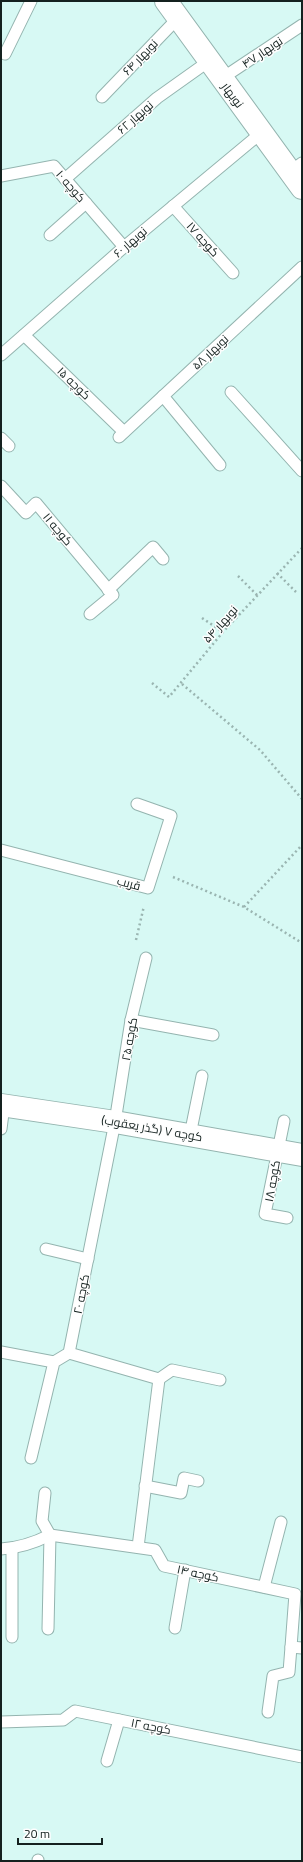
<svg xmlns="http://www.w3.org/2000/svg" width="303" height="1862" font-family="Georgia,Cairo,serif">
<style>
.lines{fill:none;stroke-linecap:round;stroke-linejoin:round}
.lane-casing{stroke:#94b4af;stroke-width:13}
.street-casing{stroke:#94b4af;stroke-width:24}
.secondary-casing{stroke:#94b4af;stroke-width:24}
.path{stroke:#9ab5b1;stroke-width:2.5;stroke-dasharray:2 3;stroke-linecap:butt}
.lane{stroke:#fff;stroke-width:11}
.street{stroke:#fff;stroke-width:22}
.secondary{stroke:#fff;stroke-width:22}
.labels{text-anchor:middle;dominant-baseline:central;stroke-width:3;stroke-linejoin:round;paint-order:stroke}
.street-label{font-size:12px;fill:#14211f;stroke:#fefefe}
</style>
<rect width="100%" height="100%" fill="#d7f9f4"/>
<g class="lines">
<defs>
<g id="lane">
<path d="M5 54 31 1"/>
<path d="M221 79 302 25"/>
<path d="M102 97 178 18"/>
<path d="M290 172 302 163"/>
<path d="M1 176 54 166 124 247"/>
<path d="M65 179 157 98 209 61"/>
<path d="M173 206 233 273"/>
<path d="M50 235 86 203"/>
<path d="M24 335 124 432"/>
<path d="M1 355 124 247 261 133"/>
<path d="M231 392 302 471"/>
<path d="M163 396 220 465"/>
<path d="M119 437 302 267"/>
<path d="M1 438 9 446"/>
<path d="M1 486 26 513 36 503 113 595 90 614"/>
<path d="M108 590 153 547 163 559"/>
<path d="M1 850 148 888 171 816 137 804"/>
<path d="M131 1020 213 1035"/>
<path d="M284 1121 265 1214 287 1218"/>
<path d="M1 1129 4 1105"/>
<path d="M190 1135 202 1076"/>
<path d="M46 1249 88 1259"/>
<path d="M1 1352 54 1362"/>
<path d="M69 1353 159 1379 172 1370 220 1380"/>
<path d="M31 1458 54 1362 69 1353 115 1122 131 1020 146 958"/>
<path d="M145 1486 181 1493 184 1478 198 1481"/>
<path d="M45 1493 42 1521 50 1535 48 1629"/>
<path d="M138 1547 159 1379"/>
<path d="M12 1548V1637"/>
<path d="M1 1549C19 1548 34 1543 50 1535L155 1550 164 1566 295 1594 291 1647 302 1648"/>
<path d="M264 1587 281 1522"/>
<path d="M175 1628 185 1570"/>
<path d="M268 1712 273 1676 289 1672 291 1647"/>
<path d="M1 1722 63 1720 75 1711 302 1757"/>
<path d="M107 1761 119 1720"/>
<path d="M38 1861V1860"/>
</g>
<path id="street" d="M1 1105 115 1122 302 1155"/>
<path id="secondary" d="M166 1 302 188"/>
</defs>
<use href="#lane" class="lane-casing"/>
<use href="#street" class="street-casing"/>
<use href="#secondary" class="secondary-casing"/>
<g class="path">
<path d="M277 573 296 592"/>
<path d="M238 576 258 596"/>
<path d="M202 618 223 632"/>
<path d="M152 683 169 697 223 632 302 548"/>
<path d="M182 684 260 750 302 799"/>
<path d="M173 877 244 907 302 943"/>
<path d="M244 907 302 845"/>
<path d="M136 940 144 906"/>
</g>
<use href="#lane" class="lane"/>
<use href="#street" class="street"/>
<use href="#secondary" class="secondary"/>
</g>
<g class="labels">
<g class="street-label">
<text transform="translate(262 52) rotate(-34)">نوبهار ۴۷</text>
<text transform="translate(140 57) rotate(-46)">نوبهار ۶۴</text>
<text transform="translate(233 95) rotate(54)">نوبهار</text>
<text transform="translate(135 117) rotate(-41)">نوبهار ۶۲</text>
<text transform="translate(71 186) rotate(49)">کوچه ۱۰</text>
<text transform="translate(203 239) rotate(48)">کوچه ۱۷</text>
<text transform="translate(130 242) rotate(-41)">نوبهار ۶۰</text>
<text transform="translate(210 352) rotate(-43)">نوبهار ۵۸</text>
<text transform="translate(74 383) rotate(44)">کوچه ۱۵</text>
<text transform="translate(58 529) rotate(50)">کوچه ۱۱</text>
<text transform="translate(220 624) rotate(-48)">نوبهار ۵۴</text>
<text transform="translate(129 883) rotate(15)">قریب</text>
<text transform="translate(129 1039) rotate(-80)">کوچه ۲۵</text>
<text transform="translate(152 1128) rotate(10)">کوچه ۷ (گذر یعقوب)</text>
<text transform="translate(272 1181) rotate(-80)">کوچه ۱۸</text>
<text transform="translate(81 1294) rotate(-79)">کوچه ۲۰</text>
<text transform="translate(198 1573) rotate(12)">کوچه ۱۴</text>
<text transform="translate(151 1726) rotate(11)">کوچه ۱۲</text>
</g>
</g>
<rect width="303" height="1862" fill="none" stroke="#14211f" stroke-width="4"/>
<path d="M18 1838v6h84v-6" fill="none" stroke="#14211f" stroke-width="2"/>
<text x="24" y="1838" font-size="12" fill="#14211f" stroke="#fefefe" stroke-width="3" paint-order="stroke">20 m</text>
</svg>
